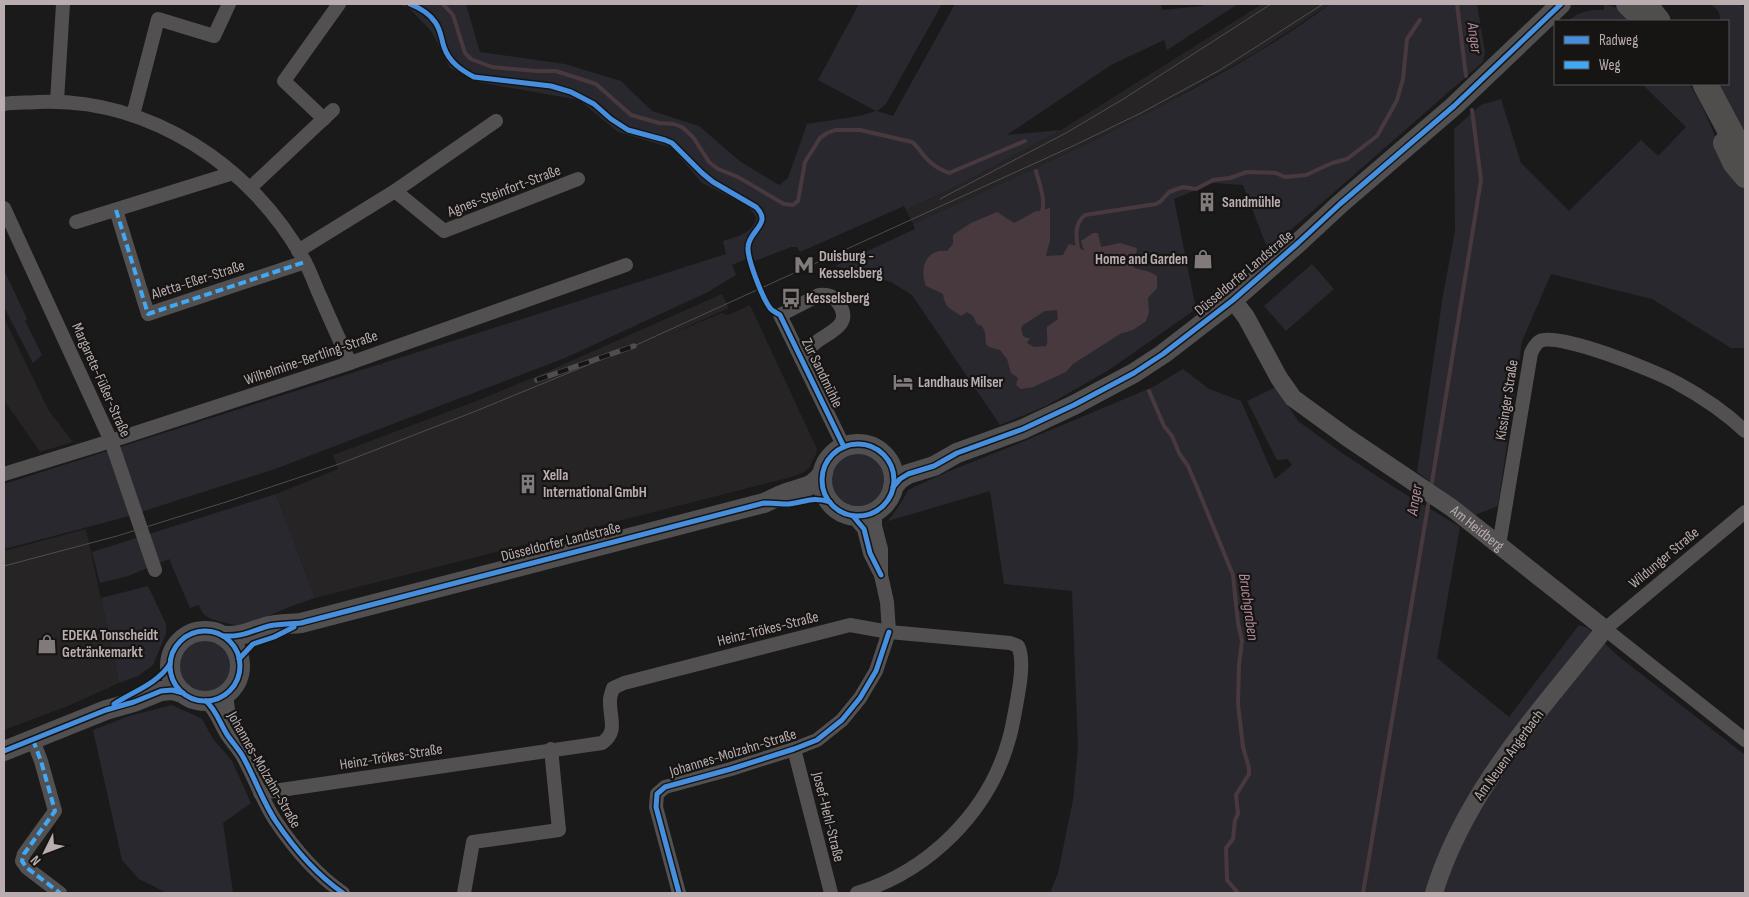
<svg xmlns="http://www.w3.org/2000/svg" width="1749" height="897" font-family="'Sofia Sans Condensed',sans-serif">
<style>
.built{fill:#262424}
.green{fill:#2a282f}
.water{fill:#48393e;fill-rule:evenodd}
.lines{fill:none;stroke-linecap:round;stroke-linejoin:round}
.stream{stroke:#48393e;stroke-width:4}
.minor{stroke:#535051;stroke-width:14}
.tertiary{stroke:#535051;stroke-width:18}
.secondary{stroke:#514f4f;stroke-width:20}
.trunk{stroke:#504d4d;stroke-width:22}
.motorway{stroke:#504d4d;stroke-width:25}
.tram{stroke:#4f4d4d;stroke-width:1}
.rail-casing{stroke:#4f4d4d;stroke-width:5.5}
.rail{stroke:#161514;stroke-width:4;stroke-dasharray:11;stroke-linecap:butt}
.quiet{stroke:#3fa9f5;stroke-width:4;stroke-dasharray:8 4;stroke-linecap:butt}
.cycleway-casing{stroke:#161514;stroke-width:8}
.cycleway{stroke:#468fdf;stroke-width:5}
.labels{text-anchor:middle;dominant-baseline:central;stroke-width:4.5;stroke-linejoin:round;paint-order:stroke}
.street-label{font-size:15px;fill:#b9adaf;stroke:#161514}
.poi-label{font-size:15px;font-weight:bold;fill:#b9adaf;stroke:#161514;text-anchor:start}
.water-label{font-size:16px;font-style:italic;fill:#af8997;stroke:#161514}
</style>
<rect width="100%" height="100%" fill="#1a1a1a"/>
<g class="built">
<path d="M1262 4H1330L1257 52 1145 115 1018 177 913 224 906 210 959 185 1061 130Z"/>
<path d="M722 294 729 308 669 335 722 313 728 315 750 305 817 449 816 454 809 468 802 473 792 477 315 598 276 494 338 469 333 455 474 402 537 376Z"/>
<path d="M4 318 49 411 73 442 40 452 4 400Z"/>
<path d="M86 529 119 683 68 706 4 730V551Z"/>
</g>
<g class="green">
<path d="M399 4H466L480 52 565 64 621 81 652 111 699 126 741 162 779 185 788 178 807 124 859 116 876 111 818 80 859 4H942L886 104 877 111 893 116 955 4H1161L1162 10 1202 6V4H1238L1167 50 1164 40 1111 65 1007 135 1061 130 959 185 906 210 904 206 800 252 797 247H791L755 261 753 256 732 265 736 275 708 292 565 358 275 469 122 518 4 549V484L726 254 723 241C736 237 755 233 756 217L748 206 702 183 672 148 618 132 579 100 478 82 450 68 432 32 409 8Z"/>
<path d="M1330 4H1477L1485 52 1483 62 1268 250 1243 185 1213 183 1174 199 1196 309 1109 370 1046 406 1000 425 912 295 891 282 835 266 915 229 913 224C1011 180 1108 136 1202 84 1246 60 1290 34 1330 4Z"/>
<path d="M1604 4 1621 9 1639 21H1568C1579 12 1589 9 1604 10Z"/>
<path d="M1711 4H1741L1745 8V149L1714 84H1728V21H1719L1720 19 1719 12Z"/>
<path d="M1642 84H1689C1712 116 1718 159 1745 189V348H1731L1652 299 1551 274 1522 341 1498 506 1475 515 1417 472 1443 295 1455 231 1454 129 1481 105 1501 99 1521 163 1569 211 1641 140 1658 156 1686 127Z"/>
<path d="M1312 264 1334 289 1286 331 1264 306Z"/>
<path d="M4 270 27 319 25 321 42 355 33 363 4 307Z"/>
<path d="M1183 369 1209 389 1241 401 1275 479 1292 465 1288 459 1277 460 1247 401 1276 387 1298 421 1342 453 1392 486 1460 527 1437 658 1509 717 1579 625 1588 628 1618 656 1745 755V893H1050L1058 873 1073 800 1078 747 1072 591 1004 584 990 491 888 521 901 503 908 490 947 472 1010 447 1153 387Z"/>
<circle cx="857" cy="480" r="28"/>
<path d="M276 494 315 598 294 605 247 625C239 627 211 621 205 615 202 613 200 608 199 605L190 608 169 559 128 576 100 583 92 552Z"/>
<path d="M148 586 166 624V634L153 665 138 676 119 683 101 598Z"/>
<circle cx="204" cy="665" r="28"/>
<path d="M172 705 202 719 213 739 232 761 251 803 223 823 233 893H167L139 879 122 860 93 730 129 716Z"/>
</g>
<path class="water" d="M1050 208V240L1046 256 1063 255 1069 244 1077 246 1084 251 1081 241 1093 233H1098L1101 247 1120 243 1137 248 1134 268 1150 272 1157 276V288L1148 298 1149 312 1146 321 1133 330 1120 334 1073 364 1066 372 1033 387 1021 389 1016 385 1018 378 1011 373 1007 359 1000 350 989 347 986 344 985 332 982 326 977 324 973 316 967 312 961 316C950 308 945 308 943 294L926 286C919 269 926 248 947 251L953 244V235L971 223 997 212 1014 223 1034 212ZM1057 310 1058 319 1047 327C1046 334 1049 340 1046 346L1034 347 1027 343 1030 338H1027L1023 336 1021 328 1023 325 1045 311Z"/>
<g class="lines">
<g class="stream">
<path d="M443 4 453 15 465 53 471 59 492 67 536 71H556L596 84 631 115 659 123 674 124 682 127 693 137 709 162 718 169 738 177 784 204 793 205 798 201 805 162 820 138 827 133 835 130H860L912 142C919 147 921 154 928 160 934 166 941 170 949 173L1025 141"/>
<path d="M1457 4 1466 76"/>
<path d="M1036 171C1039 183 1047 202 1041 214"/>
<path d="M1078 249C1076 236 1074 224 1085 215L1156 204 1161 201 1169 192 1183 187 1196 189 1213 180 1230 178 1247 172 1276 173 1285 177 1306 175 1332 163 1347 159 1377 136 1390 113 1397 100 1403 79 1407 39 1420 20"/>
<path d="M1149 391 1164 426 1172 436 1179 453 1188 466 1197 487 1233 575 1238 623 1242 641 1239 665 1238 704 1243 747 1249 768V774L1236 795 1238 814 1235 820 1233 839 1226 848 1227 880 1238 893"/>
<path d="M1431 488 1481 180 1472 110"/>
<path d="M1363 893 1429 500"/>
</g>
<g class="minor">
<path d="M57 101 63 4"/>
<path d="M4 104C15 102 27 103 38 102 149 97 253 166 305 262 311 273 315 285 320 296 330 319 340 341 350 363"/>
<path d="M133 115 158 19 214 36 229 4"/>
<path d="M324 119 284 81 339 4"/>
<path d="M250 188 333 110"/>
<path d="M395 191 444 231 578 179"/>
<path d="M4 208 111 441 155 570"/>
<path d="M116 210 148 314 305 262"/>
<path d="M76 222 233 173"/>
<path d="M298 251 395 191 496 121"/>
<path d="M801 359C805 354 809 348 814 344 826 333 854 326 839 304 834 296 829 294 819 295L780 315 844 447"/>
<path d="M4 474 111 441 350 363 626 265"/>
<path d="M1745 512 1605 629 1745 740"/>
<path d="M853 516 864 529 870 553 879 571"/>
<path d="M1499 545 1531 353C1533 349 1535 344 1540 341 1559 332 1656 371 1677 383 1701 396 1725 412 1745 431"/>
<path d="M226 694 228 710 237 729 241 750"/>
<path d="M206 701C217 711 220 724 228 736 233 743 238 749 242 755 254 776 262 800 275 820 293 847 317 875 343 893"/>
<path d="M33 740 41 761 55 811 24 854 22 861 27 868 60 893"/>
<path d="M794 749 831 893"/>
<path d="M260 793 602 743C619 731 609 718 610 700 610 696 612 692 613 688L624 683 850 625 889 632 1010 643 1018 646C1025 661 1019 689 1016 706 1014 717 1012 729 1009 739 989 812 929 871 857 893"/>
<path d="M464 893 473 842 559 830 551 749"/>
<path d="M679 893 656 807 657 794 665 787 731 769 794 749 817 740 842 720 860 698 876 671 889 632 887 602 881 575V549L875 526V517L879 509"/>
</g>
<path class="tertiary" id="s1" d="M1233 300 1246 317 1279 378 1293 398 1348 438 1452 508 1605 629C1540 711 1465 791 1434 893"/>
<g class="secondary">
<circle cx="858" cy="480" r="36"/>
<path d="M893 487 900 479 908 474 934 466 957 453 1023 429 1074 405 1134 373 1163 354 1233 300 1298 243 1340 204 1454 106 1561 4"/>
<circle cx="205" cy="666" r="35"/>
<path d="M223 636C244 637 250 631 269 626 279 624 291 624 301 623L764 503C771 500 778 496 786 493 803 487 811 489 823 473"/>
<path d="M4 751 106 710 134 702 161 691 172 690 183 693"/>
</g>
<g class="trunk">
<path d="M1627 4 1644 21"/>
<path d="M1724 143 1734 164 1745 177"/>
</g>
<g class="motorway">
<path d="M1644 4 1658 21"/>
<path d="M1705 84 1745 159"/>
</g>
<g class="tram">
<path d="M940 199 1066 133 1125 98 1271 4"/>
<path d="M4 566 117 536 226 502 339 464 476 411 634 346 1075 145 1141 113 1220 70 1323 4"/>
</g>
<defs>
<path id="rail" d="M537 380 634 346"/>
</defs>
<use href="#rail" class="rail-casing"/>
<use href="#rail" class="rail"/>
<g class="quiet">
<path d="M116 210 148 314 305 262"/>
<path d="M33 740 41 761 55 811 24 854 22 861 27 868 60 893"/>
</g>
<defs>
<g id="cycleway">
<path d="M410 4C420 8 429 13 435 22 441 30 441 38 444 47 449 62 461 70 474 77L551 86 571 92 594 104 611 119 628 130 665 140 672 143 702 173 713 182 756 207C773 224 749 230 748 247 747 259 763 299 770 308 772 311 777 313 780 315L844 447"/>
<circle cx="858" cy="480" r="36"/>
<path d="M893 487 900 479 908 474 934 466 957 453 1023 429 1074 405 1134 373 1163 354 1233 300 1298 243 1340 204 1454 106 1561 4"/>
<path d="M853 516 864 529 870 553 881 575"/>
<circle cx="205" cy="666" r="35"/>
<path d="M223 636C244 637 250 631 269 626 279 624 291 624 301 623L764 503C772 503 780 504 789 504 806 502 812 496 830 502"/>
<path d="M239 659 253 644 274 637 294 627"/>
<path d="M206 701C217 711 220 724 228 736 233 743 238 749 242 755 254 776 262 800 275 820 293 847 317 875 343 893"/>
<path d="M114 704C134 691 157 684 170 664"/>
<path d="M4 751 106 710 134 702 161 691 172 690 183 693"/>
<path d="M679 893 656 807 657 794 665 787 731 769 794 749 817 740 842 720 860 698 876 671 889 632"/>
</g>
</defs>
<use href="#cycleway" class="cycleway-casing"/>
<use href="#cycleway" class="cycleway"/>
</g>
<defs>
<symbol id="building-bare" viewBox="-9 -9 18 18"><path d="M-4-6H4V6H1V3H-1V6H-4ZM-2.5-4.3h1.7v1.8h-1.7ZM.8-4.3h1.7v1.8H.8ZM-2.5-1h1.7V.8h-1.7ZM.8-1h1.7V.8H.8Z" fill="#817a7b" stroke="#161514" stroke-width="2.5" paint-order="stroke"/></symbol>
<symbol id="shop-bare" viewBox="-9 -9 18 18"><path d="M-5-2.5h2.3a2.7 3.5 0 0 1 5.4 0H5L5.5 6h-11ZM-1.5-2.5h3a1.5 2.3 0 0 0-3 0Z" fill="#817a7b" stroke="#161514" stroke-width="2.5" paint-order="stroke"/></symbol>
<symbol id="metro-bare" viewBox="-9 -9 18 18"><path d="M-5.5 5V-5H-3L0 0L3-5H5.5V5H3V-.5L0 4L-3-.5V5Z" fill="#817a7b" stroke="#161514" stroke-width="2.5" paint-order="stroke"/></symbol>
<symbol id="bus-bare" viewBox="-9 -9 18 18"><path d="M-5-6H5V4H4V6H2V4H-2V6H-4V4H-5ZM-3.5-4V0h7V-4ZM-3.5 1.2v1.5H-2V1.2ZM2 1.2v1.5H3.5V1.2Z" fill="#817a7b" stroke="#161514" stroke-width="2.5" paint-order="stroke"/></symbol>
<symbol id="hotel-bare" viewBox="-9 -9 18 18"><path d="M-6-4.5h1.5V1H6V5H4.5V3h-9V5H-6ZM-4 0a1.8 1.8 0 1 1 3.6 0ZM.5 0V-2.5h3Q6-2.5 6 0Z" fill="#817a7b" stroke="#161514" stroke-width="2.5" paint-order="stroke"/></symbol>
</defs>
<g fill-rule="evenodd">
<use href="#building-bare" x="1193" y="188" width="28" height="28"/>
<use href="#shop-bare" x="1189" y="245" width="28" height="28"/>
<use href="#metro-bare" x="790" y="251" width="28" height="28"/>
<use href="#bus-bare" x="777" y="284" width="28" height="28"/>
<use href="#hotel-bare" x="889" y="368" width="28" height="28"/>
<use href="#building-bare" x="514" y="470" width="28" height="28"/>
<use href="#shop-bare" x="33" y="630" width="28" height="28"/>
</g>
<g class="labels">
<g class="street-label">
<text transform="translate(504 191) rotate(-21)">Agnes-Steinfort-Straße</text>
<text transform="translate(1244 273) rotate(-40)">Düsseldorfer Landstraße</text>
<text transform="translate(198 280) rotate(-18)">Aletta-Eßer-Straße</text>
<text transform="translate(311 358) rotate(-19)">Wilhelmine-Bertling-Straße</text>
<text transform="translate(822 373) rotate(64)">Zur Sandmühle</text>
<text transform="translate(101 380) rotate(66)">Margarete-Füßer-Straße</text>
<text transform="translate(1507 400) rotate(-81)">Kissinger Straße</text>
<text stroke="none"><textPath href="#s1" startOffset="341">Am Heidberg</textPath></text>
<text transform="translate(561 542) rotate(-14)">Düsseldorfer Landstraße</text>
<text transform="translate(1664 558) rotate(-40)">Wildunger Straße</text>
<text transform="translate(768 629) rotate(-14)">Heinz-Trökes-Straße</text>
<text transform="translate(733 753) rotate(-17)">Johannes-Molzahn-Straße</text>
<text transform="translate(1509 755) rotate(-54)">Am Neuen Angerbach</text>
<text transform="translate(391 757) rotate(-9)">Heinz-Trökes-Straße</text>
<text transform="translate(264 770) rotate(60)">Johannes-Molzahn-Straße</text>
<text transform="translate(828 817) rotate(76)">Josef-Hehl-Straße</text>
</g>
<g class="poi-label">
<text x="1222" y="202">Sandmühle</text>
<text x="819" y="256">Duisburg -<tspan x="819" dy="17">Kesselsberg</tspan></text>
<text x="1188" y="259" text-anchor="end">Home and Garden</text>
<text x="806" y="298">Kesselsberg</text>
<text x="918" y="382">Landhaus Milser</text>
<text x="543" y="475">Xella<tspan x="543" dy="17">International GmbH</tspan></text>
<text x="62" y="635">EDEKA Tonscheidt<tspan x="62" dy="17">Getränkemarkt</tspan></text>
</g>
<g class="water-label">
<text transform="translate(1474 38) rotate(82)">Anger</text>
<text transform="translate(1415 500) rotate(-81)">Anger</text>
<text transform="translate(1248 607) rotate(82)">Bruchgraben</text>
</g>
</g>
<rect width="1749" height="897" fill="none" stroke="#b9adaf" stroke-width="10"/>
<rect x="1554" y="20" width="175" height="65" fill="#161514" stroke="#575252"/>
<rect x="1564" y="36" width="25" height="8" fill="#468fdf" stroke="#575252"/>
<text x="1599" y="45" font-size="15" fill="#b9adaf">Radweg</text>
<rect x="1564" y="61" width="25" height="8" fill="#3fa9f5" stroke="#575252"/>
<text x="1599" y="70" font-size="15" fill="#b9adaf">Weg</text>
<g transform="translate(45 852) rotate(228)" stroke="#161514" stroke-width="4" paint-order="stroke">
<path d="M0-4L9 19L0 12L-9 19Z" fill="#b9adaf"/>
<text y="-8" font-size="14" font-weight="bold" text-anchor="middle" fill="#b9adaf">N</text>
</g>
</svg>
